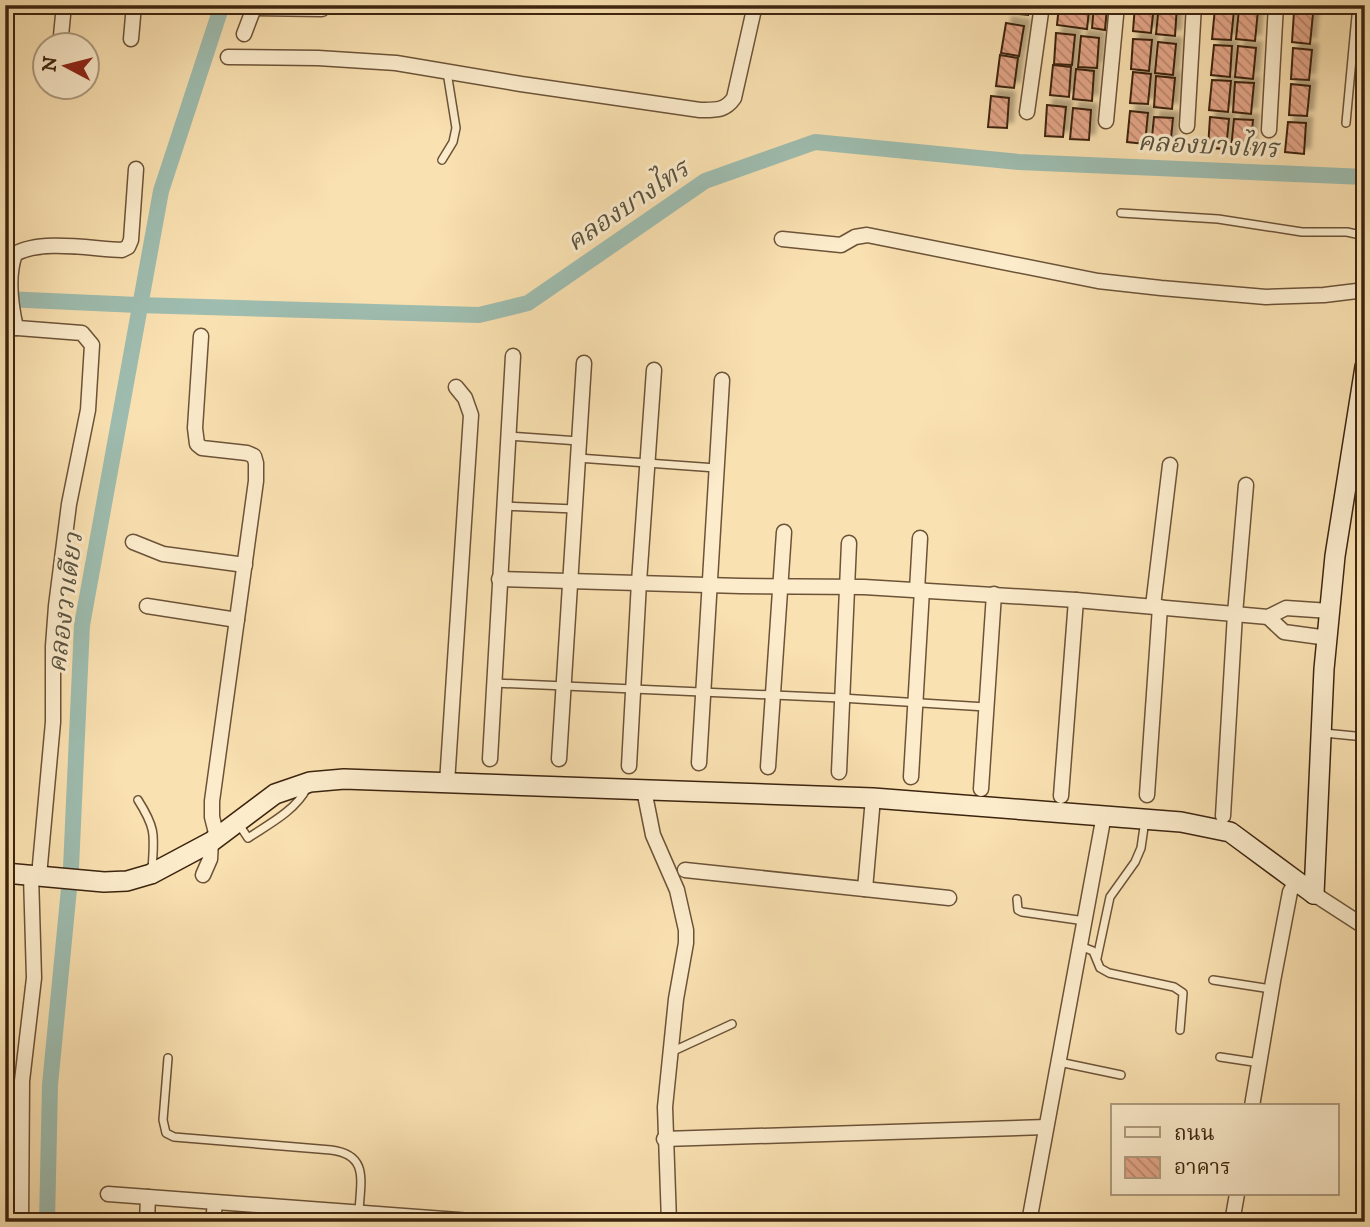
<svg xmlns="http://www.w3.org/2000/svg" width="1370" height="1227" font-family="'IM FELL DW Pica','Noto Serif Thai',serif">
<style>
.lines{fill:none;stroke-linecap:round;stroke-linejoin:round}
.canal{stroke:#9ebdb0;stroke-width:16}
.building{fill:url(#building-back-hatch);stroke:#3c240f;stroke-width:2;filter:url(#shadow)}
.lane-casing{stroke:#6c5338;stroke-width:10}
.street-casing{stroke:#6c5338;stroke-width:17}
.secondary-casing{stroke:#3c240f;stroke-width:22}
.lane{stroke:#fceccc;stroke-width:7}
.street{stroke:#fceccc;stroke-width:14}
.secondary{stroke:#fceccc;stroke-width:19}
.labels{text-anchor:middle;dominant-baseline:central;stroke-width:6;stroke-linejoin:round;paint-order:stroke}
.water-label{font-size:26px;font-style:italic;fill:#59523f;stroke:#fceccc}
</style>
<defs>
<pattern id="building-back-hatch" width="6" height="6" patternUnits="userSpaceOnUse" patternTransform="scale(1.75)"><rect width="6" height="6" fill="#e5a78a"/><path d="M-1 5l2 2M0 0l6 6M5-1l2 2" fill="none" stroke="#bb886f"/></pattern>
<filter id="shadow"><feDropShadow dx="6" dy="-6" stdDeviation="2" flood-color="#0004"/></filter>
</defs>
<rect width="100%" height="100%" fill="#fae1b1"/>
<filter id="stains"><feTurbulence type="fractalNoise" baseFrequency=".00286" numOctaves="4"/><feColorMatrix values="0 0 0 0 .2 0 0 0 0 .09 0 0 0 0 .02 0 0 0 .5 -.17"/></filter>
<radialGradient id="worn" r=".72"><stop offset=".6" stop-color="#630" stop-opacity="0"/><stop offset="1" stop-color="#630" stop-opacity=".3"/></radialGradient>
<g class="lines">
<g class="canal">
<path d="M5 299 138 305 479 315 528 303 705 181 815 142 1019 162 1365 177"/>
<path d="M47 1222 50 1085 71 868 82 625 161 191 222 5"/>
</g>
</g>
<g class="building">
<path d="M1010 5H1028V15L1009 13Z"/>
<path d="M1135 5H1154L1151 33 1133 31Z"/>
<path d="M1159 5H1177L1175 36 1156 34Z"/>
<path d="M1295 5H1314L1313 11 1295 9Z"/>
<path d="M1059 6 1089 10 1087 29 1057 25Z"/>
<path d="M1094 6 1107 7 1105 30 1092 28Z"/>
<path d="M1215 8 1234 10 1231 40 1212 39Z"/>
<path d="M1239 9 1258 10 1255 41 1236 39Z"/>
<path d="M1294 12 1313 14 1310 44 1292 42Z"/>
<path d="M1006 23 1024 26 1019 56 1001 53Z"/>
<path d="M1056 33 1075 35 1072 65 1054 64Z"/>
<path d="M1081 36 1099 38 1097 68 1078 67Z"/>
<path d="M1133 39 1152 40 1149 71 1131 69Z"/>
<path d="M1158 42 1176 44 1173 75 1155 73Z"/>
<path d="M1214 45 1232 46 1230 77 1211 75Z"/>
<path d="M1238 46 1256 48 1253 79 1235 77Z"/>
<path d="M1293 48 1312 50 1309 80 1291 79Z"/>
<path d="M1000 55 1018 58 1014 88 996 86Z"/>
<path d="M1053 65 1071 67 1069 97 1050 95Z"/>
<path d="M1076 69 1094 71 1092 101 1073 99Z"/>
<path d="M1133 72 1151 74 1148 104 1130 103Z"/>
<path d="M1156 76 1175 78 1172 109 1154 107Z"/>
<path d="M1212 80 1231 81 1228 112 1209 110Z"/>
<path d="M1235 82 1254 83 1251 114 1233 112Z"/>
<path d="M1291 84 1310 86 1307 116 1289 115Z"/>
<path d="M991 96 1009 98 1007 128 988 127Z"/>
<path d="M1047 105 1066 107 1063 137 1045 136Z"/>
<path d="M1073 108 1091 110 1089 140 1070 139Z"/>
<path d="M1130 111 1148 113 1145 144 1127 142Z"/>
<path d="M1154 117 1173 118 1170 149 1151 147Z"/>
<path d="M1210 117 1229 119 1226 149 1208 148Z"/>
<path d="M1234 119 1253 120 1250 151 1231 149Z"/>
<path d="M1288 122 1306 123 1304 154 1285 152Z"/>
</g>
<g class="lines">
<defs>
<g id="lane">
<path d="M1346 123 1357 5"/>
<path d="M442 160 453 142 456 128 447 72"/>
<path d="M1121 213 1218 219 1302 232H1347L1365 236"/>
<path d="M508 436 579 441"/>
<path d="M578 458 716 468"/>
<path d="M504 506 575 509"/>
<path d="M495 683 841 698 986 707"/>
<path d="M1324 733 1365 737"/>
<path d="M138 800C157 830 154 836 152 870"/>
<path d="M238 823 248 838C269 824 295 811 307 788"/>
<path d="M1017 899 1018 910 1022 912 1085 921"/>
<path d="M1080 946 1093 951 1100 968 1109 973 1174 987 1183 993 1180 1030"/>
<path d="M1097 958 1110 897 1135 862 1141 848 1145 820"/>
<path d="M1213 980 1271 989"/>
<path d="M669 1053 732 1024"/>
<path d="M1220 1057 1260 1063"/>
<path d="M168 1058 163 1120 166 1133 174 1137 331 1150C370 1155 360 1182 359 1213"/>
<path d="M1059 1062 1121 1075"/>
</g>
<g id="street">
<path d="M254 8 322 9"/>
<path d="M244 34 255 5"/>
<path d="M131 39 134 5"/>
<path d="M60 46 64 5"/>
<path d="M228 57 318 58 396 63 521 84 700 110C716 110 725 111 734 98L755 5"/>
<path d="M1027 112 1042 5"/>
<path d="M1106 121 1117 5"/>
<path d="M1187 126 1194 5"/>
<path d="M1269 130 1276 5"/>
<path d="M782 239 841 245 855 237 867 235 1098 281 1161 288 1266 297 1324 295 1365 290"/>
<path d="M5 327 82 333 92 345 88 410 69 504 56 606 53 646V722L39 876"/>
<path d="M16 328C11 306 7 276 15 254 41 239 92 249 122 250L128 247 131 240 136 169"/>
<path d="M201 336 195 428 197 444 202 448 247 453 254 456 256 463V481L212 801V817L217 837"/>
<path d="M133 542 163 554 245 565"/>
<path d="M499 579 741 586 864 587 1076 600 1268 617 1286 608 1330 611"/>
<path d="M917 590 920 538"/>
<path d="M147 606 237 620"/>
<path d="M1153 606 1170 465"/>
<path d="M1268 617 1284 632 1328 638"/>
<path d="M490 759 513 356"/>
<path d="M559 759 584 363"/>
<path d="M699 763 722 380"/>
<path d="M629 766 639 582 654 370"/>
<path d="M768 767 784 532"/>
<path d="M839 772 849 543"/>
<path d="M911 777 922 590"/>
<path d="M447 783 471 415 465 398 456 387"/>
<path d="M981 789 994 594"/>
<path d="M644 790 653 835 677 890 686 930V943L676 999 665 1107 669 1222"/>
<path d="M1147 795 1160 607"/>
<path d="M1061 796 1076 600"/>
<path d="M1223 816 1235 614 1246 485"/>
<path d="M685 870 949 898"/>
<path d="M203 875 210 859 211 842"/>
<path d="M865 889 873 798"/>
<path d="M1314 894 1365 927"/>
<path d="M1252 1106 1273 981 1290 892 1296 881"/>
<path d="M664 1139 1046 1127"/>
<path d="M108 1194 485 1222"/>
<path d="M21 1222 22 1081 34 978 31 875"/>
<path d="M147 1222 148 1197"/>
<path d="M213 1222 215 1203"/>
<path d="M1029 1222 1104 815"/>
<path d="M1232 1222 1237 1194"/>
</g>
<g id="secondary">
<path d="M5 873 104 882 127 881 151 874 211 842 275 794 310 782 344 779 873 798 1181 822 1230 832 1314 894"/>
<path d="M1314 894 1324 669 1335 556 1365 367"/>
</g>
</defs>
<use href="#lane" class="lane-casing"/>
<use href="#street" class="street-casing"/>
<use href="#secondary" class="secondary-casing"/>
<use href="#lane" class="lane"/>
<use href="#street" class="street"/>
<use href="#secondary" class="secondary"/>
</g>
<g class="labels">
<g class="water-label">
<text transform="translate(1208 146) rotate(3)">คลองบางไทร</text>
<text transform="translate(628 206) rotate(-34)">คลองบางไทร</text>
<text transform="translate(66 603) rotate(-83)">คลองวาเดียว</text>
</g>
</g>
<rect width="1370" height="1227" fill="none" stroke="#fae1b1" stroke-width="28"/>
<rect x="7" y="7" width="1356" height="1213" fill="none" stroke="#3c240f" stroke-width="3.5"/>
<rect x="14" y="14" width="1342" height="1199" fill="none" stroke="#3c240f" stroke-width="2"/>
<rect x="1111" y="1104" width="228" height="91" fill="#fceccc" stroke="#af9c80" stroke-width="2"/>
<rect x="1125" y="1127" width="35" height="10" fill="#fceccc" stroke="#af9c80" stroke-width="2"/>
<text x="1174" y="1140" font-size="21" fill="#3c240f">ถนน</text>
<rect x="1125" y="1157" width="35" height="21" fill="url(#building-back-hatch)" stroke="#af9c80" stroke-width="2"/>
<text x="1174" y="1174" font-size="21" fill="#3c240f">อาคาร</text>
<g transform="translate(66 66) rotate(277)"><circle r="33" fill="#fceccc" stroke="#af9c80" stroke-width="2"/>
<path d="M0-5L12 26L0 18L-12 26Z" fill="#8f2418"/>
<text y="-10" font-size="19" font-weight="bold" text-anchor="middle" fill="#3c240f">N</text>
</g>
<rect width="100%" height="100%" filter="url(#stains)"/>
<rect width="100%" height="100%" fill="url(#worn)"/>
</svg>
